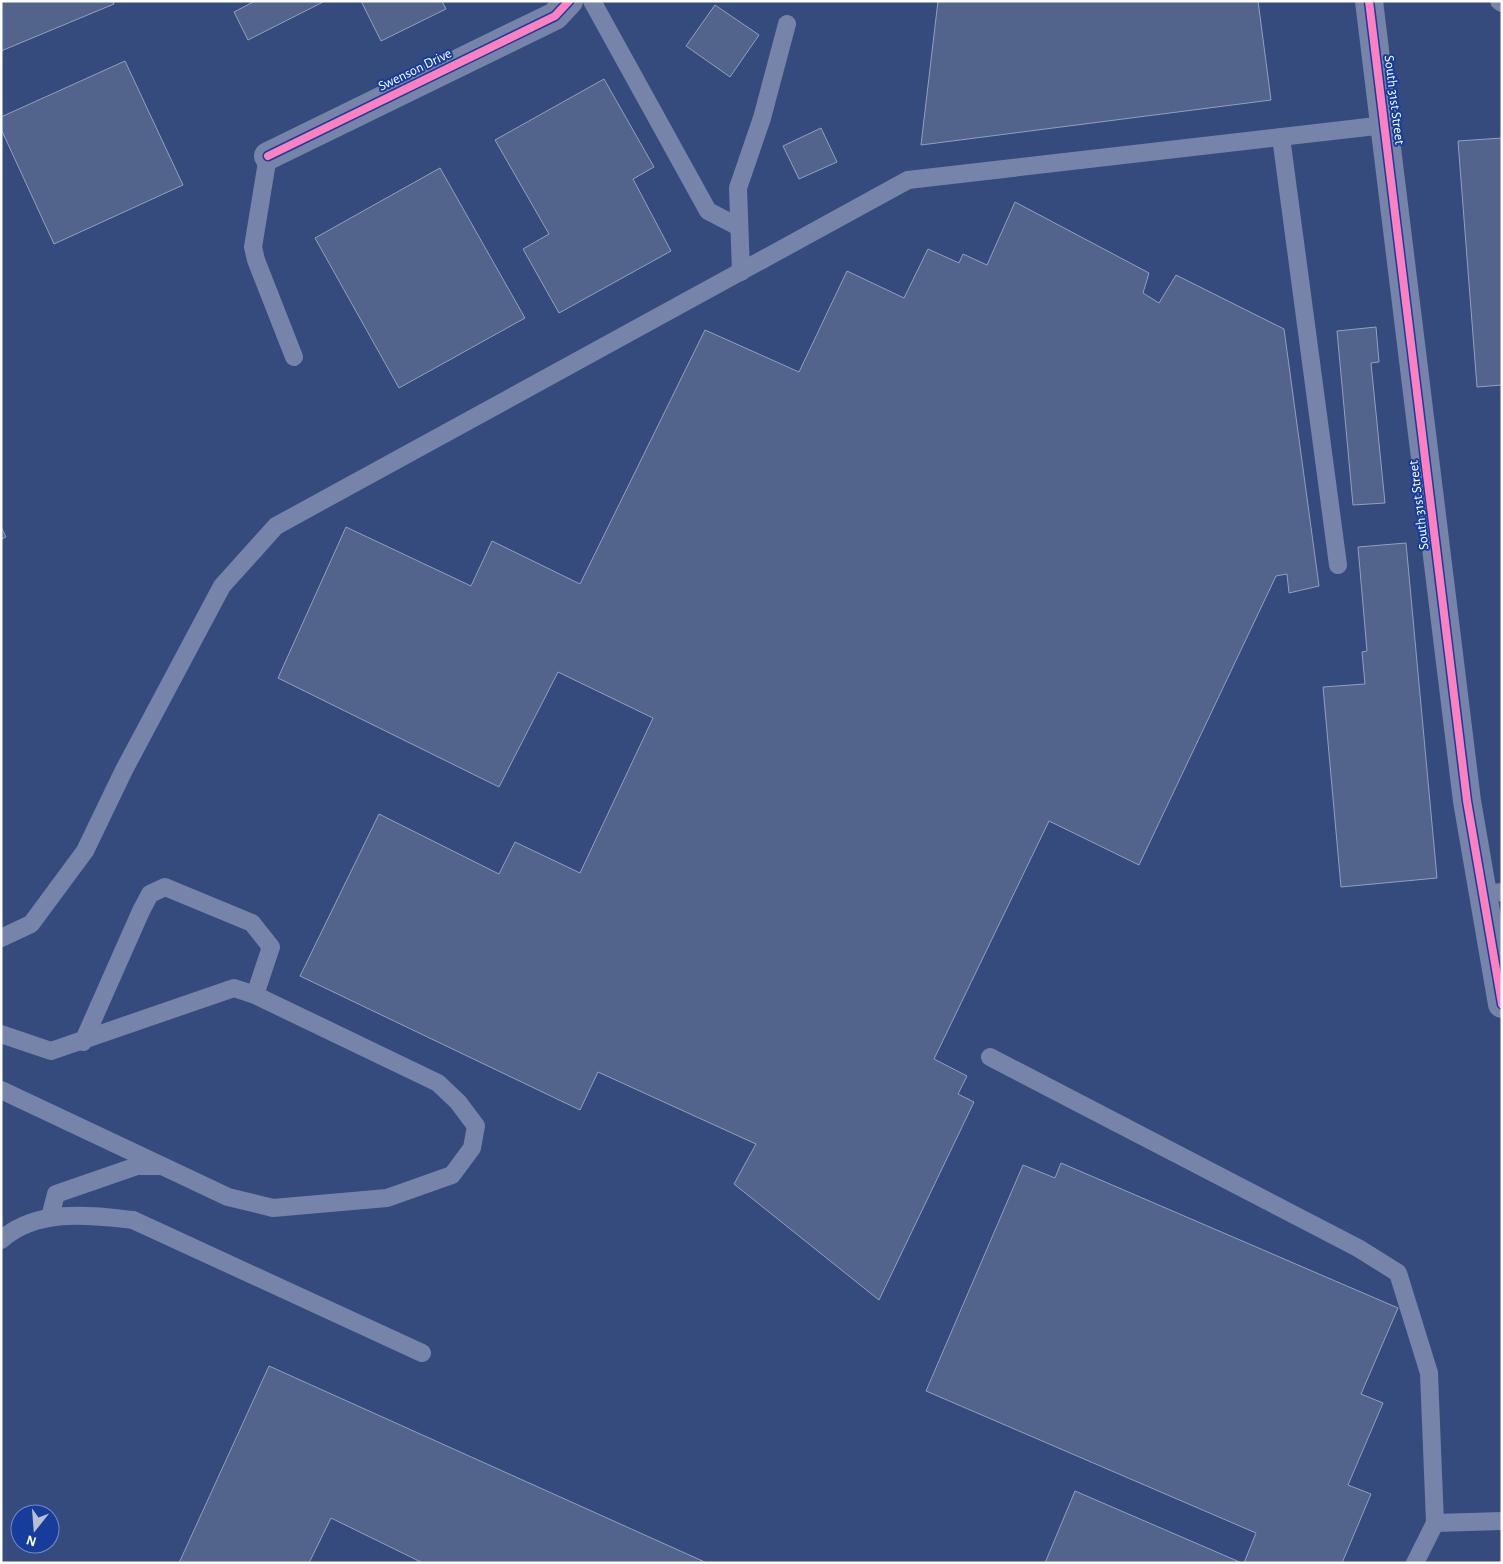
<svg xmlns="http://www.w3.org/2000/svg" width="1503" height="1564" font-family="'Alegreya Sans',sans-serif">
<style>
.building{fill:#52638c;stroke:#94a0bc}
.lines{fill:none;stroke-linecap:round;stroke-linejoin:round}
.service{stroke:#7584a8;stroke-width:18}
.minor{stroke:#7584a8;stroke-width:28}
.cycleway-casing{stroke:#163d9c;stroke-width:11}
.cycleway{stroke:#ff80c0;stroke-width:8}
.labels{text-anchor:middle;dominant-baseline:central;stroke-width:4;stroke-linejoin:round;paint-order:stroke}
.street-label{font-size:14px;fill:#fff;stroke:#163d9c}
</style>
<rect width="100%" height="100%" fill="#354a7d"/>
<g class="building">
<path d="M1 1H113L114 4 1 51Z"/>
<path d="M255 1H325L248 40 234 12Z"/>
<path d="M361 1H442L446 9 381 41Z"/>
<path d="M938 1H1258L1271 100 921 145Z"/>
<path d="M715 5 759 35 730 77 686 46Z"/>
<path d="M125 61 183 185 54 244 1 129V117Z"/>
<path d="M604 79 654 167 633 179 671 251 559 313 523 249 549 234 495 140Z"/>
<path d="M821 128 837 162 799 179 783 146Z"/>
<path d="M1502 138V385L1477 387 1458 141Z"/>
<path d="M440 168 525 318 399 388 315 238Z"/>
<path d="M1015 202 1149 273 1143 293 1159 303 1176 275 1284 329 1319 586 1289 593 1287 574 1276 576 1139 865 1049 821 934 1059 967 1076 958 1094 974 1102 879 1300 734 1184 756 1144 598 1072 580 1110 300 976 379 814 499 874 515 842 580 873 653 718 558 672 499 787 278 678 346 527 471 586 492 541 580 584 705 330 799 372 847 271 904 298 928 249 959 263 963 254 987 265Z"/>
<path d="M1376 327 1379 362 1371 363 1385 503 1353 505 1337 331Z"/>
<path d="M1 527 6 537 1 539Z"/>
<path d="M1406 543 1437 878 1341 887 1323 687 1365 684 1362 652 1367 651 1358 547Z"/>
<path d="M1061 1163 1398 1308 1361 1394 1383 1403 1348 1485 1371 1494 1342 1563H1244L1256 1533 926 1391 1023 1165 1055 1178Z"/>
<path d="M269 1366 707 1563H423L331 1518 309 1563H179Z"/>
<path d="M1075 1491 1242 1563H1045Z"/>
</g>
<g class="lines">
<g class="service">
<path d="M592 1 708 211 739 227"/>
<path d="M1499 1 1502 3"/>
<path d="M1281 137 1338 565"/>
<path d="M268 156 253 247 256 260 294 357"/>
<path d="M741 272 738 188 762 118 787 24"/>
<path d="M1483 894 1502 892"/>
<path d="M1 938 31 924 85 851 124 770 222 586 276 526 908 180 1385 125"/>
<path d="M1 1034 51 1051 234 988 255 995 438 1083 458 1102 476 1126 472 1148 452 1175 387 1198 273 1208 228 1197 1 1090"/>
<path d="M83 1042 141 911 150 894 165 887 252 923 271 947 255 995"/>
<path d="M990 1057 1358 1248 1398 1273 1429 1373 1435 1523 1415 1563"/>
<path d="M50 1217 56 1194 137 1166H160"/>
<path d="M1 1240C37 1208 89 1215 133 1220L422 1353"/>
<path d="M1435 1523 1502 1521"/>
</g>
<g class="minor">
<path d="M1369 1 1467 801 1502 1004"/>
<path d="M268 156 555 16 569 1"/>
</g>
<defs>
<g id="cycleway">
<path d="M1369 1 1467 801 1502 1004"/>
<path d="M268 156 555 16 569 1"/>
</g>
</defs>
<use href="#cycleway" class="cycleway-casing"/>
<use href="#cycleway" class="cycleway"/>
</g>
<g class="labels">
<g class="street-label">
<text transform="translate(415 70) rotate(-26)">Swenson Drive</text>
<text transform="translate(1394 100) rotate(83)">South 31st Street</text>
<text transform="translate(1419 505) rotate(-97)">South 31st Street</text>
</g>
</g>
<rect width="1503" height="1564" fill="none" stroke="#ffffff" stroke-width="5"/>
<g transform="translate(35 1529) rotate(197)"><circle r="24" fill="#163d9c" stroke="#738bc4"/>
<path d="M0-4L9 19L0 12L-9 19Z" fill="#b8c0d2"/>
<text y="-8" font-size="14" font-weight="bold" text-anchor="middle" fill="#ffffff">N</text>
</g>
</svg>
